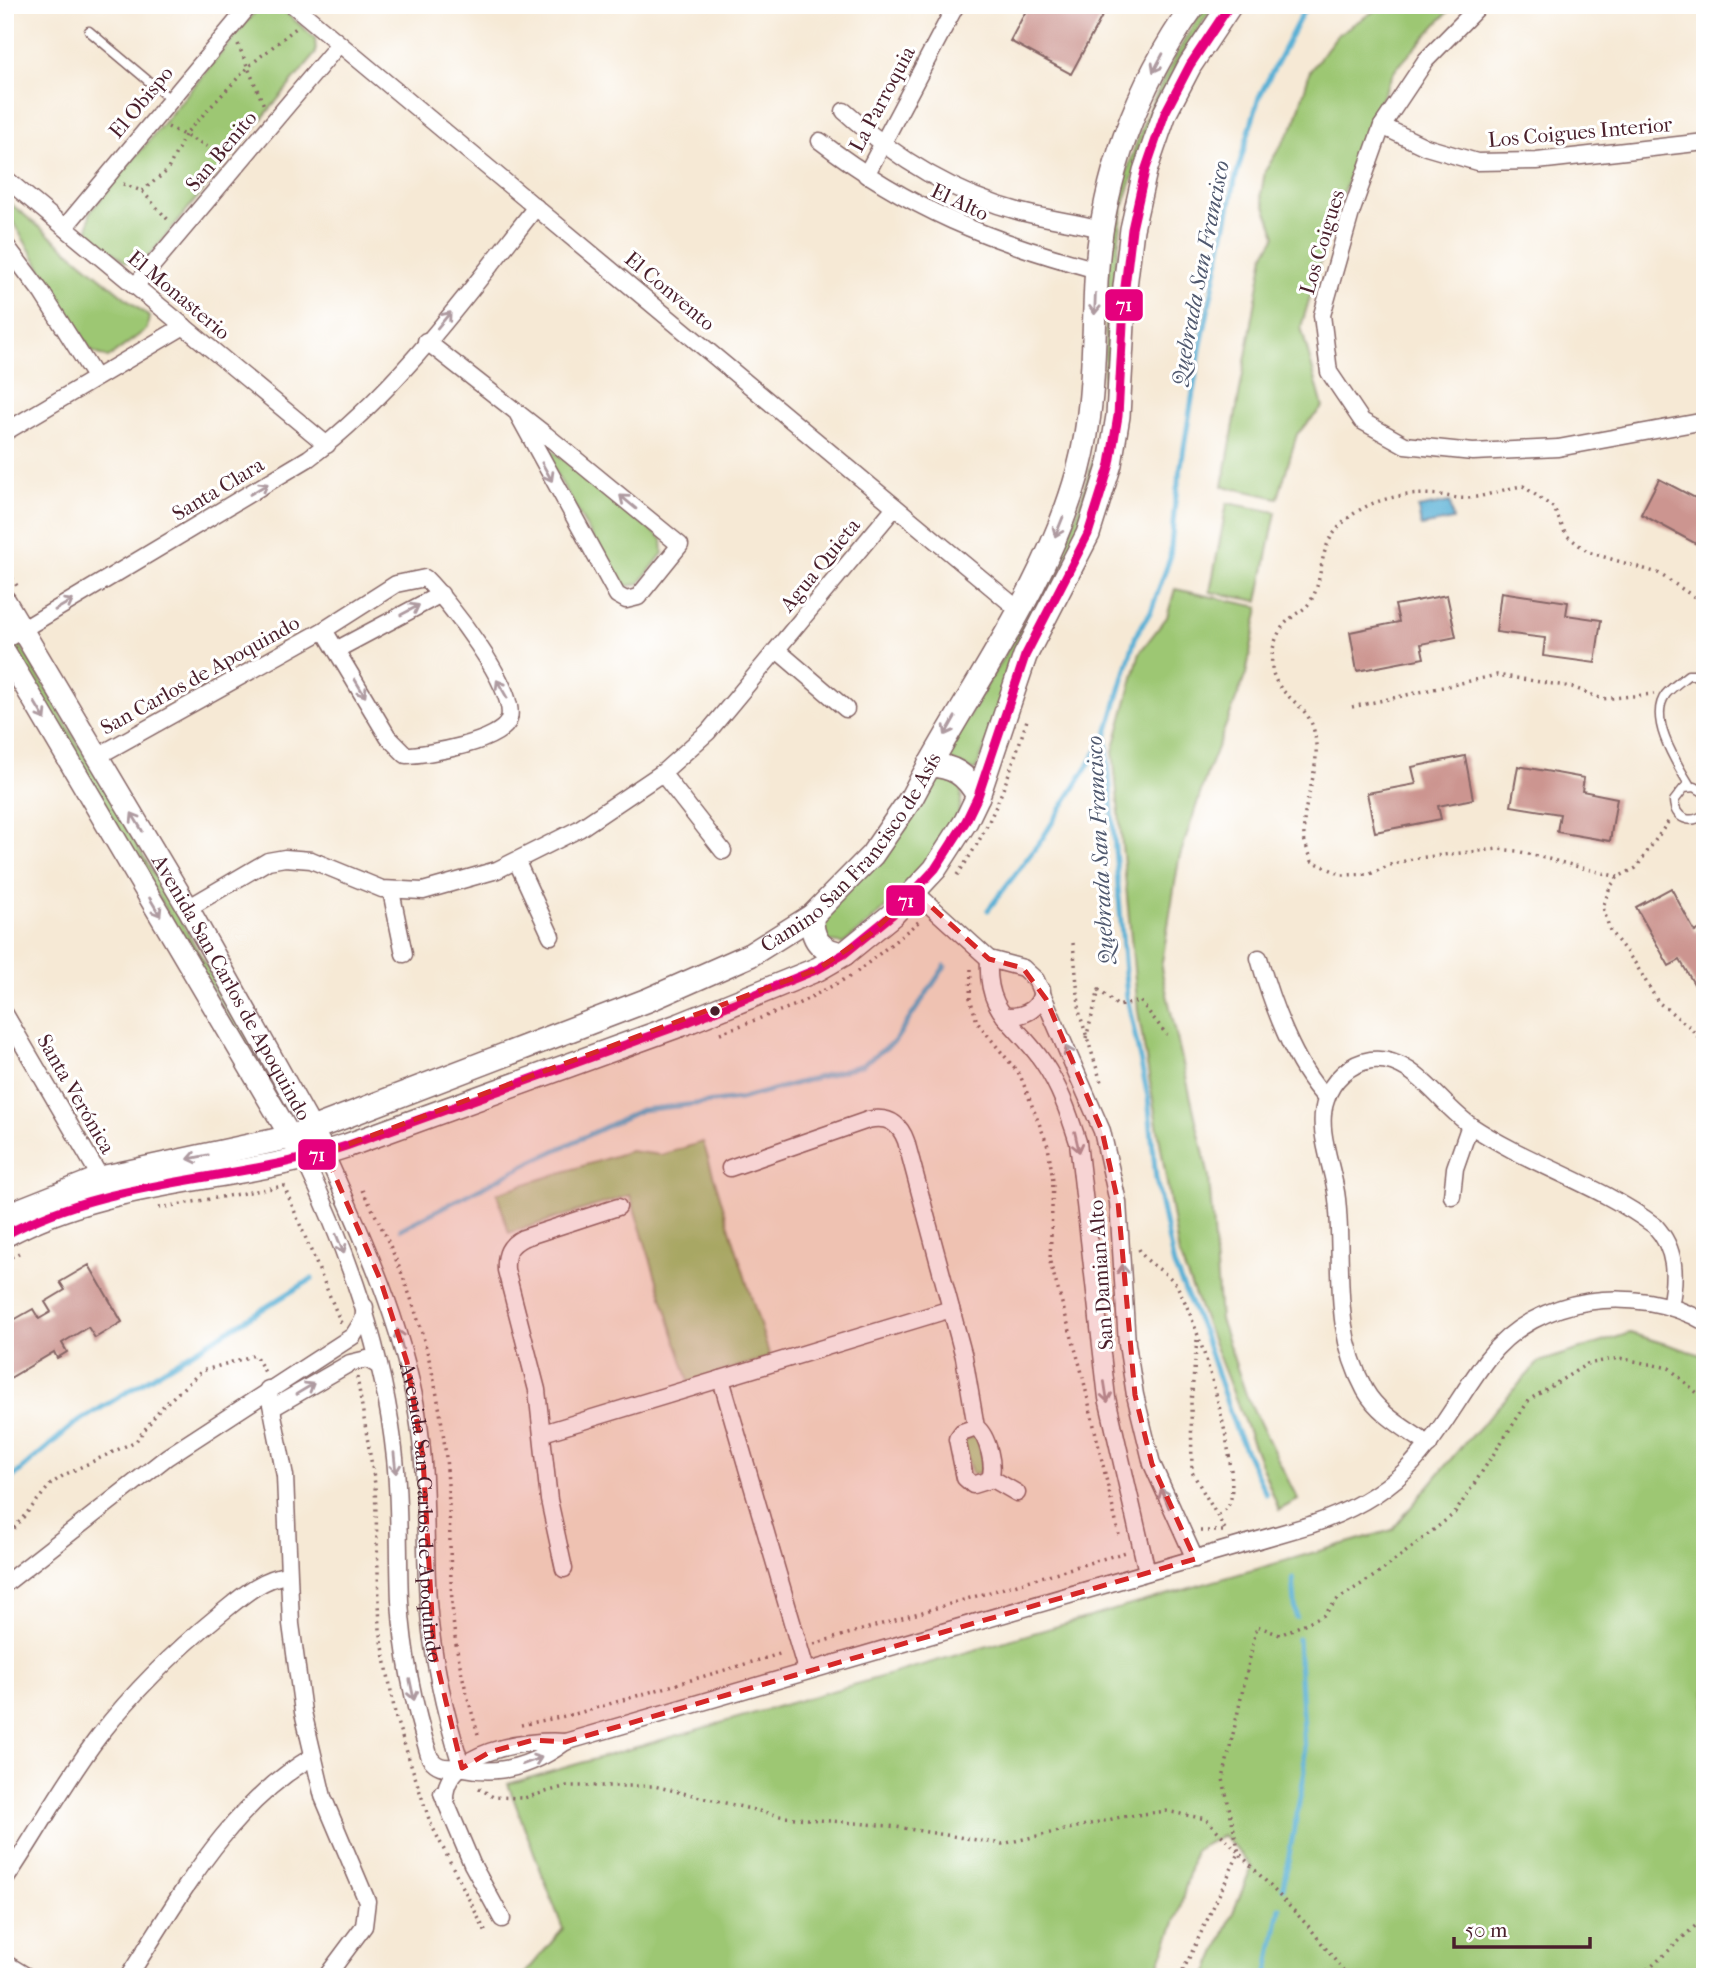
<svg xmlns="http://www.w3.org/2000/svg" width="1710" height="1982" font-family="'IM FELL French Canon',serif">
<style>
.green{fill:#9dc773;stroke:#74734f;stroke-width:2}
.water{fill:#58b0d5;stroke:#516880;stroke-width:2}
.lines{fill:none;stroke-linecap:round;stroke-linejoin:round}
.stream{stroke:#58b0d5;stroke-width:5}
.building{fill:#cc9590}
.service-casing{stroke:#866666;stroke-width:11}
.minor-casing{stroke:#866666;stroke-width:19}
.tertiary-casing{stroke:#866666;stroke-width:24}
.secondary-casing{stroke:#866666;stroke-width:26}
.path{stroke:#866666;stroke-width:3.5;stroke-dasharray:2 5;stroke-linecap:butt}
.service{stroke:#fff;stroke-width:8}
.minor{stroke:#fff;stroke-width:16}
.tertiary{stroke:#fff;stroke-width:21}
.secondary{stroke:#fff;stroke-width:23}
.bus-1-casing{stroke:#fff;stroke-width:14}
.bus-1{stroke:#e5007d;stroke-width:9}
.oneway{stroke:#ae9aa0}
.marked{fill:#d62828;fill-opacity:0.2;stroke:#d62828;stroke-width:5;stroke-dasharray:14 9;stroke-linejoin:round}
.bus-dot{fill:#4a1f2b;stroke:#fff;stroke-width:2.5}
.labels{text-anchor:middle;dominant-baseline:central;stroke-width:6;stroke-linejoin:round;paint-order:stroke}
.street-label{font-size:21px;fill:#4a1f2b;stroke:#fff}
.water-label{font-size:23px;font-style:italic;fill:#50596f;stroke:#fff}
.line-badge{stroke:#fff;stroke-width:2.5}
.badge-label{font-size:19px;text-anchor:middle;font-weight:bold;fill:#fff}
</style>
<rect width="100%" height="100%" fill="#fff"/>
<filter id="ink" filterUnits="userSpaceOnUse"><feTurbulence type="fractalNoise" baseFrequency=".0143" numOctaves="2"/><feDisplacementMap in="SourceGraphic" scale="14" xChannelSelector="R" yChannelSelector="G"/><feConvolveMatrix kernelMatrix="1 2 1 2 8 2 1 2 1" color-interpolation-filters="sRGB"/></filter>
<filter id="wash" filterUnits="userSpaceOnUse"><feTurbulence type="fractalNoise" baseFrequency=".00686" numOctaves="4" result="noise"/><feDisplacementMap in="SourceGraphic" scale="28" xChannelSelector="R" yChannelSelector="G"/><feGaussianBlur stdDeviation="1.57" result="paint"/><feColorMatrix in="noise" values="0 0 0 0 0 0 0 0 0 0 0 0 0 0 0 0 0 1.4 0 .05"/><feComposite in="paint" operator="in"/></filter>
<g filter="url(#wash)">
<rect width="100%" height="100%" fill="#f6e9d5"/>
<g class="green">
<path d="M277 5 315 38 316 53 146 260 125 262 88 232 90 212 259 7Z"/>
<path d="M1206 5H1214L1178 61 1156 107 1123 207 1113 290 1112 386 1096 477 1078 533 975 771 944 758C970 714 996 670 1021 626 1031 609 1044 593 1052 576 1068 541 1081 503 1091 466 1107 408 1104 351 1107 292 1111 188 1149 92 1206 5Z"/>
<path d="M1384 5H1454L1394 71 1368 126 1334 217 1301 327 1323 407 1297 434 1278 498 1223 486 1264 255 1276 236 1261 195 1265 171 1295 123 1310 71 1338 34Z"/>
<path d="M5 199 149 317 147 329 108 358 91 351 5 209Z"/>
<path d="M552 450 662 539 663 553 639 584 628 586 619 584 546 456Z"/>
<path d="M1227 503 1276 512 1258 601 1210 592Z"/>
<path d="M1175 589 1259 607 1246 674 1207 773 1179 859 1161 968 1209 1177 1220 1319 1247 1397 1298 1500 1279 1510 1179 1255 1138 1011 1113 751 1140 652 1167 617Z"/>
<path d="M16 643 20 644 292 1112 286 1116 14 650Z"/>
<path d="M940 778H950L960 784C974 834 879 916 843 944L824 941 821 919 930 782Z"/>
<path d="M703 1142 770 1357 689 1382 630 1195 509 1233 497 1193 630 1151 661 1155Z"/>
<path d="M1630 1333 1705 1356V1977H1206L1252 1867 1223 1835 1195 1850 1179 1912 1154 1977H522L563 1929 508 1784 1392 1530 1461 1447 1539 1362Z"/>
<path d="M976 1436 986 1471 972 1475 962 1440Z"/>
</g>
<path class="water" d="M1450 502 1453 520 1421 526 1418 508Z"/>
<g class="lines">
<g class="stream">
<path d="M988 910 1042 839 1106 737"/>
<path d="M401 1229 529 1163 641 1110 740 1099 862 1065 894 1042 945 966"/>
<path d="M5 1484 73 1425 312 1279"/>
<path d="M1266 1494 1236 1430 1203 1332 1174 1266 1156 1179 1148 1097 1127 997 1106 737 1136 635 1151 611 1170 558 1175 502 1200 350 1235 180 1259 97 1302 14 1311 5"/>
<path d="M1293 1578 1296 1617"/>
<path d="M1283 1887 1305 1771 1298 1638"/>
<path d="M1267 1977 1280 1908"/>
</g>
</g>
<g id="blocks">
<g class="building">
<path d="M1029 5H1108L1071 74 1010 41Z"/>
<path d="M1659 479 1705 503V537L1700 546 1641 514Z"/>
<path d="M1501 592 1568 602 1566 615 1601 620 1595 663 1543 656 1545 638 1496 632Z"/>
<path d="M1447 595 1456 637 1421 644 1424 658 1357 671 1350 632 1399 622 1395 605Z"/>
<path d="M1465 756 1473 799 1438 806 1441 819 1375 832 1367 793 1416 784 1412 767Z"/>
<path d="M1518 766 1584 778 1582 791 1617 798 1610 841 1557 832 1560 814 1511 806Z"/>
<path d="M1671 888 1695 932 1705 926V987L1698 991 1680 960 1669 966 1636 907Z"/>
<path d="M89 1265 122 1322 95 1338 88 1327 62 1343 67 1352 57 1358 54 1352 5 1381V1325L33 1309 39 1319 51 1312 45 1302 65 1290 60 1282Z"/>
</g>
</g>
</g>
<g filter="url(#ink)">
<use href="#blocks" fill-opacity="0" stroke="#866666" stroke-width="2"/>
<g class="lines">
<defs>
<g id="service">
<path d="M89 31 171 100"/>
<path d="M1690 786C1677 764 1647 718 1666 694 1672 687 1681 681 1688 675H1705"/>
<path d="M1705 793 1695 787 1684 788 1674 801C1675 819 1691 825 1705 814"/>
</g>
<g id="minor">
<path d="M293 5 1019 610"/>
<path d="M1480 5 1426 60 1382 126 1351 213 1322 315 1329 372 1362 421 1405 445 1473 452 1558 448 1705 421"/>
<path d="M844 111C895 158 954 194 1021 212 1048 219 1075 222 1101 229"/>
<path d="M1382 126 1426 147 1477 162 1537 161 1705 142"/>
<path d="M820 141C910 210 990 241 1097 270"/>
<path d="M866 175 956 5"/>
<path d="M5 178 327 445"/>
<path d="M65 227 250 5"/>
<path d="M5 244 42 293 95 377"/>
<path d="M135 286 339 44"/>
<path d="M426 341 546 435 680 545 638 597 626 600 617 595 516 411"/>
<path d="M5 432 184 326"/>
<path d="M5 640 309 458C395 394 469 292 536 207"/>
<path d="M336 650 441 594"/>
<path d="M777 650 846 709"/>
<path d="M98 756 324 630 396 584 425 578C447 600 518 689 509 719 503 742 426 755 406 755L388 737 324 630"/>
<path d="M662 773 723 851"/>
<path d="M517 862 551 936"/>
<path d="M391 891 404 954"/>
<path d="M915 892 989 959 1023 968 1036 980 1102 1131 1118 1202 1127 1344 1135 1395 1152 1464 1195 1559"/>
<path d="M188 908 268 861 285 858 311 860 382 889 423 891 497 870 579 829 662 773 708 732 895 507"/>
<path d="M1259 958C1271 1001 1294 1066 1326 1098"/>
<path d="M989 959C986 1016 1015 1020 1043 1062 1060 1087 1069 1114 1078 1142L1107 1398 1147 1572"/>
<path d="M5 1014 106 1187"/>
<path d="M1004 1016C1023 1017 1040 1011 1042 990"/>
<path id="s1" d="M325 1153C363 1237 401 1320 417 1412 428 1475 424 1539 428 1602 432 1659 445 1714 462 1768"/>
<path d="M304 1159C349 1254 384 1352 395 1458 400 1505 398 1553 400 1601 403 1654 414 1707 430 1758 441 1772 449 1765 464 1768 501 1776 534 1765 565 1742"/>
<path d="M730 1168 868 1120C887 1116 899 1122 906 1141L964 1357 976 1427C988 1436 996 1468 989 1480L973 1485 965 1478 957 1439 962 1432 976 1427"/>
<path d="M1452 1196 1455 1168 1470 1125"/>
<path d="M721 1379 806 1670"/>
<path d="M268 1389 285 1476 291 1624 303 1712 323 1797 367 1901 364 1926 326 1977"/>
<path d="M274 1407 350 1363 367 1359 379 1366"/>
<path d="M543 1433 951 1309"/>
<path d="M1429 1445C1407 1429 1379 1415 1365 1390 1331 1328 1344 1265 1337 1199 1334 1168 1315 1130 1326 1100 1332 1080 1350 1063 1371 1060 1413 1055 1439 1104 1470 1125 1528 1164 1599 1184 1655 1226 1677 1250 1676 1277 1670 1307"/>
<path d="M991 1478 1017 1493"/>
<path d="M564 1569 549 1500 537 1390 506 1270C505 1254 509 1245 523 1238L618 1207"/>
<path d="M5 1584 167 1457 353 1336 363 1320 365 1307"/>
<path d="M442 1793 472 1864 502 1919"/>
<path d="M445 1801C442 1751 528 1739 565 1742L1310 1525C1346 1513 1378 1497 1406 1470 1439 1437 1459 1396 1487 1359 1537 1294 1636 1283 1705 1322"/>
<path d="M5 1880C37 1833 64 1782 99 1736 134 1691 175 1651 219 1615 240 1598 261 1578 288 1575"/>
<path d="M5 1963 28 1977"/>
<path d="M128 1977C181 1896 226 1808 312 1757"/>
</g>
<g id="tertiary">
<path id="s2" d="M5 601 188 908 325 1153"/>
<path d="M5 652 299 1151"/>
</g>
<g id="secondary">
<path d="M929 765C953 766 966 774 978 796"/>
<path d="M812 916C811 940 821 951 844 954"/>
<path id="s3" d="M5 1216 101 1178 291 1137 648 1000 750 955 812 916 872 855 912 797C968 690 1046 589 1078 472 1095 409 1093 346 1096 282 1101 182 1136 86 1194 5"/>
<path d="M5 1235C110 1177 235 1183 346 1146L680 1025 818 969 844 954 893 914 935 869 966 821 978 796 1025 656 1088 534 1110 464 1118 416 1125 287 1132 229 1145 171 1165 113 1190 65 1230 5"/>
</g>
</defs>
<use href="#service" class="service-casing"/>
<use href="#minor" class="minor-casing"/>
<use href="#tertiary" class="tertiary-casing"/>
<use href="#secondary" class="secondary-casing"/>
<g class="path">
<path d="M238 44 265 108"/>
<path d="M168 127 224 155"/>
<path d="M123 184 142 191 170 222"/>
<path d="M142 191 167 171 186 133 249 66 296 28"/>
<path d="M5 566 17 586"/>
<path d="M1352 707 1497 675 1572 687 1602 699 1654 694"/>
<path d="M1668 822 1636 868 1618 877 1610 887 1603 907 1610 931 1635 963 1658 1002 1691 1028 1705 1049"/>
<path d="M957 875C992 827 1009 776 1027 720"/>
<path d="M1618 877 1517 851 1498 849 1416 858 1390 865 1370 874 1342 875 1312 861C1310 854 1304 844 1304 836 1301 800 1323 770 1314 731 1308 702 1275 697 1272 667 1270 651 1277 629 1290 619 1297 612 1304 611 1310 602 1322 584 1319 560 1329 541 1351 502 1398 491 1440 495 1449 496 1458 499 1467 498 1487 497 1504 488 1523 486L1554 508 1566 535 1588 552 1658 573 1705 604"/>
<path d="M1073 943 1080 1015 1101 1082"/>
<path d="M971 969 970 998 977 1022 1020 1075 1048 1146 1053 1181 1050 1262 1081 1369 1119 1535"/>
<path d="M857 972 922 919"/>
<path d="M720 1033 796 1005 851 976"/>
<path d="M1086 1038 1099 990 1118 1006 1140 1001 1167 1035"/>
<path d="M362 1190C408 1272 437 1364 446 1458 451 1511 449 1565 453 1618 456 1659 468 1698 479 1738"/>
<path d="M159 1208 284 1186 341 1323"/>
<path d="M1139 1249C1147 1266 1167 1270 1177 1286 1199 1324 1238 1455 1231 1498 1230 1505 1225 1510 1219 1515"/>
<path d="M5 1260 19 1253"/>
<path d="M1197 1340 1191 1402 1192 1472 1226 1531"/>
<path d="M357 1377 375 1484 380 1630 396 1719 430 1822 486 1933"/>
<path d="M1200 1531H1223"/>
<path d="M5 1539 51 1484 64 1475 136 1441 161 1408 202 1371 255 1355 265 1372"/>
<path d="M814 1644 1126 1552"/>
<path d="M521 1725 575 1714 783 1653"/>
<path d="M479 1788 493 1797 524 1798 567 1786H654L784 1817 890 1826 1002 1844 1121 1817 1166 1811 1206 1819 1239 1853 1180 1977"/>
<path d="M1348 1977 1310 1928 1239 1853 1223 1779 1257 1626 1280 1635 1324 1615 1338 1599 1379 1573 1455 1513 1529 1400 1587 1364 1619 1358 1669 1368 1705 1400"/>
<path d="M1635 1977 1651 1967 1705 1917"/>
</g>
<use href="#service" class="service"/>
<use href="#minor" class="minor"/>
<use href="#tertiary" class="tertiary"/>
<use href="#secondary" class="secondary"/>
<defs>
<path id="bus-1" d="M5 1235C110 1177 235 1183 346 1146L680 1025 818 969 844 954 893 914 935 869 966 821 978 796 1025 656 1088 534 1110 464 1118 416 1125 287 1132 229 1145 171 1165 113 1190 65 1230 5"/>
</defs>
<use href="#bus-1" class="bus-1-casing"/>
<use href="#bus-1" class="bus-1"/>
</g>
<defs><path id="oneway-shaft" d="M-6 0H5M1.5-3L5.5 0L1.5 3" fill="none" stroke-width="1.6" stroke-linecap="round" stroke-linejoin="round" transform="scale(1.75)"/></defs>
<g class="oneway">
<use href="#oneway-shaft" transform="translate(1158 63) rotate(118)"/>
<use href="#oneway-shaft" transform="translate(1095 304) rotate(92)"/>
<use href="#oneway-shaft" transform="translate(444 320) rotate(-50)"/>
<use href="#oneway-shaft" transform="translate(547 472) rotate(61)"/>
<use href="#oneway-shaft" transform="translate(259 489) rotate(-31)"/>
<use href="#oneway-shaft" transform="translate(628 502) rotate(-140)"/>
<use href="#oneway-shaft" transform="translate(1059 527) rotate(112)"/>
<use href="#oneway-shaft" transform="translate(64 605) rotate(-30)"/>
<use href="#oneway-shaft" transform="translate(410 610) rotate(-28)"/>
<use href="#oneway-shaft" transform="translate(360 688) rotate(59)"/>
<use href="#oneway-shaft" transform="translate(502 689) rotate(-120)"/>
<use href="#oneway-shaft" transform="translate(40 711) rotate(59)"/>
<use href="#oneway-shaft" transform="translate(950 726) rotate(119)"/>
<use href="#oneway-shaft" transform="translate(137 822) rotate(-121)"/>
<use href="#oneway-shaft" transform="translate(155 907) rotate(59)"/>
<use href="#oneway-shaft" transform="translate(1070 1056) rotate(-113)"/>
<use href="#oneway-shaft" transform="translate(1077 1142) rotate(77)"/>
<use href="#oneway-shaft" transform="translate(198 1157) rotate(168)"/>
<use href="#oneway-shaft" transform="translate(340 1244) rotate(68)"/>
<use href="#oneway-shaft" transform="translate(1123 1275) rotate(-93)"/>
<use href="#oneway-shaft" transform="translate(400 1339) rotate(-106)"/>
<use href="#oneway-shaft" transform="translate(305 1389) rotate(-31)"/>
<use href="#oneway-shaft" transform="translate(1106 1392) rotate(81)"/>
<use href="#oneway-shaft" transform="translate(395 1463) rotate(84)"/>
<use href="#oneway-shaft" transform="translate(1165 1498) rotate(-112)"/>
<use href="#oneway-shaft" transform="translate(412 1690) rotate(78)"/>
<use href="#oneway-shaft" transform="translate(532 1761) rotate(-20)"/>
</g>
</g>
<path class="marked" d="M915 892 989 959 1023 968 1046 999 1102 1131 1118 1202 1135 1395 1152 1464 1195 1559 565 1742 533 1740 490 1752 462 1768 434 1652 423 1458 407 1362 380 1279 325 1153 818 969 870 934Z"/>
<circle class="bus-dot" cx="715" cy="1011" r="6"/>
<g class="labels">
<g class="street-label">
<text transform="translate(882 99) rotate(-62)">La Parroquia</text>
<text transform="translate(141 102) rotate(-50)">El Obispo</text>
<text transform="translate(1580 132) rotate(-5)">Los Coigues Interior</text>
<text transform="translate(221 151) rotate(-50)">San Benito</text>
<text transform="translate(960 202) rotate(25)">El Alto</text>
<text transform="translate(1322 242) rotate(-73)">Los Coigues</text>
<text transform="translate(670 291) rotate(40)">El Convento</text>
<text transform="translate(179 295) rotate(40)">El Monasterio</text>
<text transform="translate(218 489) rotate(-31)">Santa Clara</text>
<text transform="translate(820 565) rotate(-51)">Agua Quieta</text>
<text transform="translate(200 675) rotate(-29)">San Carlos de Apoquindo</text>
<text stroke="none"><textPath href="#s3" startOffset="938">Camino San Francisco de Asís</textPath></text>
<text stroke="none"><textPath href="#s2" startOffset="448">Avenida San Carlos de Apoquindo</textPath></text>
<text transform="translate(76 1094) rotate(60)">Santa Verónica</text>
<text transform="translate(1101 1275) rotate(-94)">San Damian Alto</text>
<text stroke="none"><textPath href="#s1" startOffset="376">Avenida San Carlos de Apoquindo</textPath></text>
</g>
<g class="water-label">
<text transform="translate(1200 273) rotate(-79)">Quebrada San Francisco</text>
<text transform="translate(1100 850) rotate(-93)">Quebrada San Francisco</text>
</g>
</g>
<g class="line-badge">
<rect x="1104" y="288" width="40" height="34" rx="7" fill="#e5007d"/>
<rect x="885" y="884" width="41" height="33" rx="7" fill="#e5007d"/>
<rect x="297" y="1138" width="40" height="33" rx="7" fill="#e5007d"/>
</g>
<g class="badge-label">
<text x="1124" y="311">71</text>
<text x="906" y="907">71</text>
<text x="317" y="1161">71</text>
</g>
<rect width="1710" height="1982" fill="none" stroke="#fff" stroke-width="28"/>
<path d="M1454 1937v10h136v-10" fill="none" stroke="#4a1f2b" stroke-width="3.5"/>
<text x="1465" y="1937" font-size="21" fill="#4a1f2b" stroke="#ffffff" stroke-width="5" paint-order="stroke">50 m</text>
</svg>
